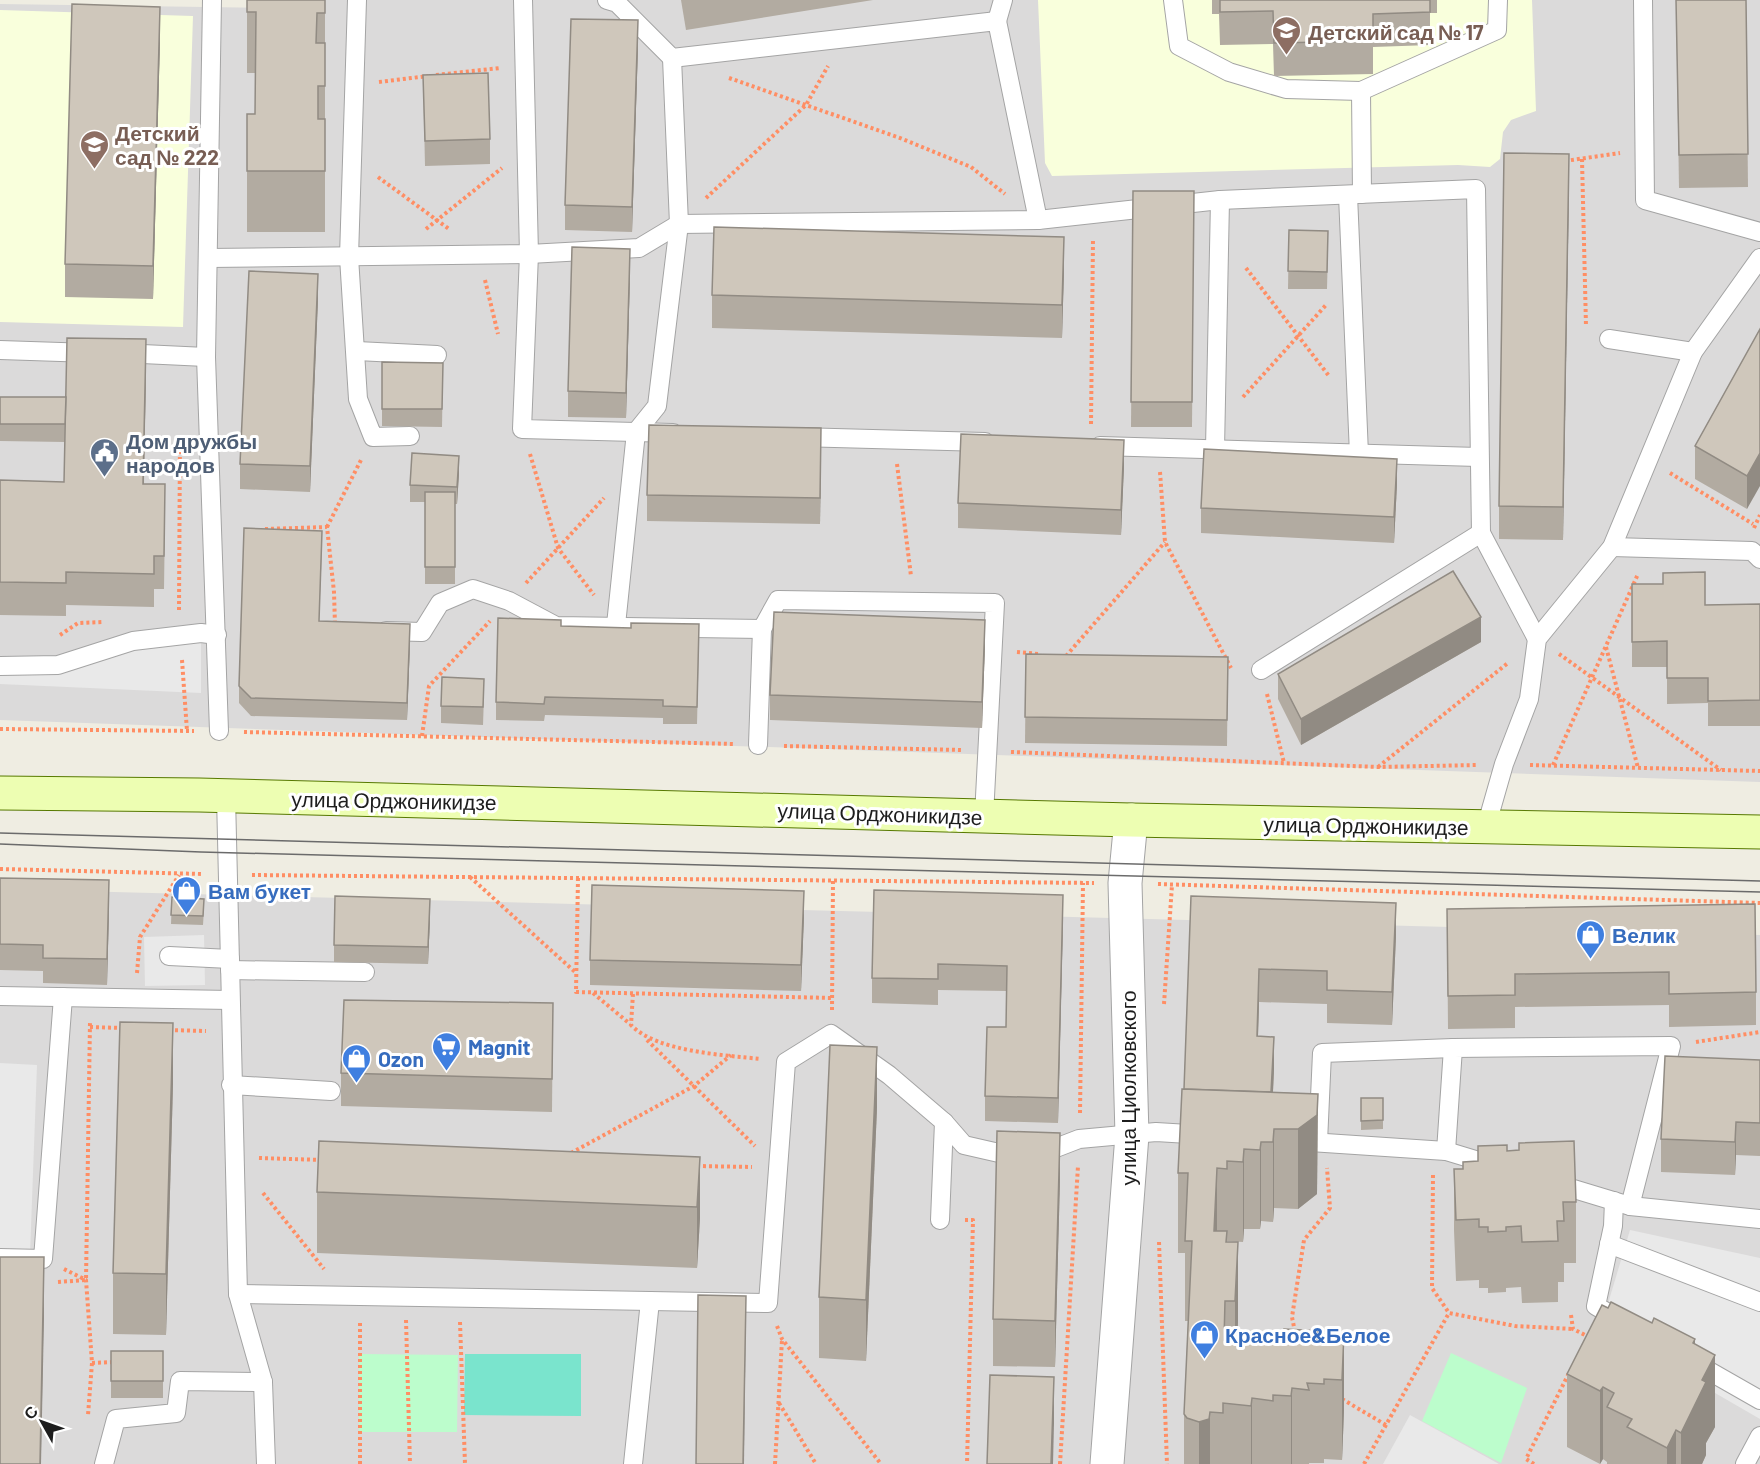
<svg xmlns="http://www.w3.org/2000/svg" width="1760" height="1464" font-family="Barlow,sans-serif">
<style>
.residential{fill:#dbdada}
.education{fill:#f9ffdc}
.park{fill:#bcfdcc}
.pitch{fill:#7ae4cd}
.parking{fill:#e9e9e9}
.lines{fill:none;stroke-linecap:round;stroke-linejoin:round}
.lane-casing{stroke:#a4a4a4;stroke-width:20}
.street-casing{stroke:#a4a4a4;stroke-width:35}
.secondary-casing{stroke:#577900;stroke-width:35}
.path{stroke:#ff8e64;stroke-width:4;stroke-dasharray:3 3;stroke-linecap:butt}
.lane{stroke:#fff;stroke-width:18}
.street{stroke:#fff;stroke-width:33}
.secondary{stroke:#edfeb2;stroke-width:33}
.tram{stroke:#6b6b6b;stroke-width:1.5}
.wall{fill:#b2aba1}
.shaded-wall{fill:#918b83}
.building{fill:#cfc7bb;stroke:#918b83;stroke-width:1.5}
.labels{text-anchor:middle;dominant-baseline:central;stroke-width:6;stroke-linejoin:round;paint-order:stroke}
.education-label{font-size:21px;font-weight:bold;fill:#785e54;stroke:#fff;text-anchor:start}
.service-label{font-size:21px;font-weight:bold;fill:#4e5e75;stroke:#fff;text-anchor:start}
.street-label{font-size:21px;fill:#1d1d1d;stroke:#fff}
.shop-label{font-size:21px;font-weight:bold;fill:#366cbe;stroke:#fff;text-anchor:start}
</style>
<rect width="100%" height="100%" fill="#efede2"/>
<g class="residential">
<path d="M277 0H1760V782L0 720V4L276 8Z"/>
<path d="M0 889 1760 935V1464H0Z"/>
</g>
<g class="education">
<path d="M1038 0H1532L1536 111 1511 120 1503 132 1500 159 1490 167 1458 165 1052 176 1045 163Z"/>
<path d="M0 10 193 16 183 327 0 322Z"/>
</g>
<g class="park">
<path d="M1451 1353 1527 1388 1501 1463 1422 1421Z"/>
<path d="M359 1354 458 1355 457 1432H359Z"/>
</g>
<path class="pitch" d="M465 1354H581V1416L464 1415Z"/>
<g class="parking">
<path d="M201 633V693L0 684V666Z"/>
<path d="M204 935 205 985 145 986 144 937Z"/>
<path d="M0 1063 37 1065 30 1254 0 1253Z"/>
<path d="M1630 1230 1760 1258V1419L1601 1327Z"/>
<path d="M1410 1415 1499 1464H1383Z"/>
</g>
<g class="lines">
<defs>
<g id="lane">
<path d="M212 0 206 357 219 731"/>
<path d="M357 0 349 257 358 399 373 437 410 436"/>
<path d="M523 0 529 254 522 429 673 433"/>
<path d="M607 0 617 3 672 58 997 21 1038 220"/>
<path d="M1173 0 1179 46 1229 72 1286 89 1361 91 1497 30 1498 0"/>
<path d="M1643 0 1645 200 1760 232"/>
<path d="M997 21 1003 0"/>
<path d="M1361 91 1362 194"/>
<path d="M1348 195 1359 454"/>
<path d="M208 258 529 254 639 248 679 224 1038 220 1220 200 1476 189 1481 533 1537 639"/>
<path d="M1609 339 1693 352"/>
<path d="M0 350 91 353"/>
<path d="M357 351 437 355"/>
<path d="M121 353 206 357"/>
<path d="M797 437 985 442"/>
<path d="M1100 446 1478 457"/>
<path d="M1215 449 1220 200"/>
<path d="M1612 547 1752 551 1760 559"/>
<path d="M616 625 636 432 657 406 679 224 672 58"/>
<path d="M386 631 422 632 440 603 473 589 509 601 556 626 762 629 778 600 995 603 984 816"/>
<path d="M0 666 58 665 133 641 201 633 217 635"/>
<path d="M1261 670 1481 533"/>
<path d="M758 745 762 629"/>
<path d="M226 797 238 1294 263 1382 266 1464"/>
<path d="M1486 827 1504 764 1529 699 1537 639 1612 547 1693 352 1760 258"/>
<path d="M169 956 230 959"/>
<path d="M230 970 365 972"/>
<path d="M0 996 230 1000"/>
<path d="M231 1085 331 1091"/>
<path d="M944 1122 964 1145 999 1153 1048 1151 1079 1139 1156 1132 1205 1135"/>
<path d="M1295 1141 1446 1151 1502 1168"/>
<path d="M1318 1142 1322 1053 1453 1048"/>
<path d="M1446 1151 1453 1048 1671 1046 1630 1206"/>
<path d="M1554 1183 1630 1206 1760 1219"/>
<path d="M1614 1201 1613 1226 1596 1306 1622 1321"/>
<path d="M1609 1244 1760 1302"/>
<path d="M0 1258 43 1259 63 997"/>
<path d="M238 1294 768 1303 786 1062 831 1034 889 1075 944 1122 940 1220"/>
<path d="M1695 1363 1760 1400"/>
<path d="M104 1464 116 1419 176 1413 180 1381 263 1382"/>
<path d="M633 1464 650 1301"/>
<path d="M1745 1464 1760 1436"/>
</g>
<path id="street" d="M1107 1464 1132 1135 1125 883 1131 820"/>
<path id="secondary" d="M0 793 199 795 1131 820 1760 832"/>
</defs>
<use href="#lane" class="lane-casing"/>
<use href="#street" class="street-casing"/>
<use href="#secondary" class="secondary-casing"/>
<g class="path">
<path d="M436 75 500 68"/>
<path d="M729 78 900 138 971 167 1005 194"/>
<path d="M379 82 428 76"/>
<path d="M1582 159 1586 326"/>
<path d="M1565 161 1620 153"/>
<path d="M378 177 449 229"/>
<path d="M706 198 806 105 828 66"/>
<path d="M426 229 502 168"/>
<path d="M1246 268 1329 376"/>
<path d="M485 280 498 334"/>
<path d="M1243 397 1326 305"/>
<path d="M1091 424 1093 239"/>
<path d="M530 454 558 548 594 595"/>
<path d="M897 464 911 576"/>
<path d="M1160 472 1165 542 1231 668"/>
<path d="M1670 473 1753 524"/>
<path d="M327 527 362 458"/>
<path d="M1754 528 1760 515"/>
<path d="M265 529 327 527 334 592 335 625"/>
<path d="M526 583 604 498"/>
<path d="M179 610 180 435"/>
<path d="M60 635 78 623 103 622"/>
<path d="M1606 647 1638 768"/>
<path d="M1017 652 1039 654"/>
<path d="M1559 654 1721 770"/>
<path d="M1066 656 1165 542"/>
<path d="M182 660 187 731"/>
<path d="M1267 694 1284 763"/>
<path d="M0 729 194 731"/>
<path d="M244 732 734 744"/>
<path d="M422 736 429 686 490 621"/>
<path d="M784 746 962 750"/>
<path d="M1011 752 1377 767 1478 765"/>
<path d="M1530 765 1760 771"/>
<path d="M1553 765 1638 574"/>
<path d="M1378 767 1508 663"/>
<path d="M0 869 203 874"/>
<path d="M252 875 1094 883"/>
<path d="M470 877 575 972"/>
<path d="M578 878 576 992 832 998"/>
<path d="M1158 884 1760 903"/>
<path d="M137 973 140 937 179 875"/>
<path d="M593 993 630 1024"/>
<path d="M633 994 631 1025C657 1052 724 1055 761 1059"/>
<path d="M1164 1004 1172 885"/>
<path d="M832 1010 833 881"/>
<path d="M90 1027 122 1028"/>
<path d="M169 1030 206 1031"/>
<path d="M647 1040 755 1146"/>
<path d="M1696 1042 1760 1032"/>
<path d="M1080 1113 1083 883"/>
<path d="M571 1153 694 1086 731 1055"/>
<path d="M259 1158 323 1160"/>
<path d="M697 1166 752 1167"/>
<path d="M1433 1175 1432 1288 1449 1313 1515 1326 1573 1329"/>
<path d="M263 1193 324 1269"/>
<path d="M965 1220H973L967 1464"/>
<path d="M1159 1242 1167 1464"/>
<path d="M64 1269 86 1280 92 1363 88 1415"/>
<path d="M58 1282 86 1280 90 1022"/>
<path d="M1571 1315 1573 1329 1589 1337"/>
<path d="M406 1320 410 1464"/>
<path d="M460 1322 465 1464"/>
<path d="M777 1326 782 1339 881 1464"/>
<path d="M1295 1332 1292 1317 1304 1240 1330 1208 1327 1168"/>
<path d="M92 1363 115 1362"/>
<path d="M1342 1399 1386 1425"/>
<path d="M779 1403 816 1464"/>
<path d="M360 1464V1320"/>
<path d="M775 1464 782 1340"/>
<path d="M1060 1464 1078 1166"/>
<path d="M1364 1464 1449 1313"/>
<path d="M1534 1464 1526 1459 1569 1373"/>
</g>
<use href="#lane" class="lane"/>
<use href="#street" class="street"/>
<use href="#secondary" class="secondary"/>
<g class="tram">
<path d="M0 833 1760 881"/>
<path d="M0 844 201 852 1760 892"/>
</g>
</g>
<g class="wall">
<path d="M247 0H325V232H247V114H255L256 73H247Z"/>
<path d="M681 0H873L686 30Z"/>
<path d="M1212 0H1437V13H1430V45L1373 47V74L1274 76 1273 44 1220 45 1219 14H1212Z"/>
<path d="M1676 0H1746L1748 187 1679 188Z"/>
<path d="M160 40 153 299 65 297V264Z"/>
<path d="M638 46 632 232 565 230V205Z"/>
<path d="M423 75 490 139V164L425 166Z"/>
<path d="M1569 187 1563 540 1499 539V506Z"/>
<path d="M1133 191H1194L1192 427H1131Z"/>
<path d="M1289 230 1328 248 1327 289H1288Z"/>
<path d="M1064 270 1062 338 712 328V295Z"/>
<path d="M630 274 626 418 568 417V391Z"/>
<path d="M318 299 310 492 240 489V464Z"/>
<path d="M1760 329 1747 509 1695 479V446Z"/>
<path d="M382 362 443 363 442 427 382 426Z"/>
<path d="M146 372 144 484 165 517 164 589H154V607L66 605V616L0 615V480L64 482 65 442 0 441V397H66Z"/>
<path d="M821 453 820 524 647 521V495Z"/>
<path d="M1124 466 1121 535 958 528V503Z"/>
<path d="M459 473 457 504H455V584H425V502H410V485Z"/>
<path d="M1397 484 1394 543 1201 533V508Z"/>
<path d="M322 548 319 621 410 642 407 720 251 716 239 703V686Z"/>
<path d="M1632 584 1705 605 1760 604V726H1708V703L1667 704V667H1632Z"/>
<path d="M561 626 699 641 697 724H663V718L545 715 544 721 496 720V702Z"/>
<path d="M1481 642 1301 745 1278 699V674Z"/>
<path d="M985 645 982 728 770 720V695Z"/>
<path d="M1026 654 1228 657 1227 746 1025 743Z"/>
<path d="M484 696 483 725 441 723V706Z"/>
<path d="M0 878 109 906 107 985 43 983V971L0 970Z"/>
<path d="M1191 896 1396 936 1392 1025 1327 1023V1004L1259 1002 1258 1036 1274 1070 1273 1092 1318 1094 1317 1194 1298 1209 1274 1208 1273 1222 1261 1221 1260 1229H1244L1243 1242 1227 1241 1238 1322 1237 1340 1283 1342 1344 1332V1411L1342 1460 1324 1459V1463H1309V1464H1184V1414L1188 1321H1185V1253H1178V1173L1184 1089Z"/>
<path d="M172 897 204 908 203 925 171 924Z"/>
<path d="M1447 909 1756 992V1025L1669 1027V1005L1515 1007V1028L1448 1029Z"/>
<path d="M804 916 801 991 590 985V960Z"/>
<path d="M430 917 428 964 334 962V945Z"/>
<path d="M1063 920 1058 1123 985 1121V1096L1006 1027 1007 991 938 990V1005L872 1003V978Z"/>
<path d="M553 1003 552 1112 341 1106V1073Z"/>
<path d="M1760 1060V1156L1736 1155 1735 1175 1661 1172V1139Z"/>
<path d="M173 1084 166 1335 113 1334V1273Z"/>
<path d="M1361 1098H1383V1129L1361 1130Z"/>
<path d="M877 1108 866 1361 819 1358V1297Z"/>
<path d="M1478 1146 1507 1151 1576 1202V1263H1564V1282H1558V1302L1522 1303 1521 1287 1506 1288V1292L1488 1293V1288H1479V1280L1456 1281 1454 1230V1169H1463L1478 1162Z"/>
<path d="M700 1157V1218L697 1268 317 1253V1192Z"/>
<path d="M1060 1179 1055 1367 993 1366V1319Z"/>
<path d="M1608 1308 1652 1323 1695 1344 1715 1427 1706 1443V1455L1702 1464H1607V1462L1603 1459 1600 1464 1567 1447V1374Z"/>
<rect x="111" y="1351" width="52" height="47"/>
</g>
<g class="shaded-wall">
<path d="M160 7V40L153 299V266Z"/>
<path d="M638 20V46L632 232V207Z"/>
<path d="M1569 154V187L1563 540V507Z"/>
<path d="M1064 237V270L1062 338V305Z"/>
<path d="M630 249V274L626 418V393Z"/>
<path d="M318 274V299L310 492V466Z"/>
<path d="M146 339V372L143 517V484Z"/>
<path d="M821 428V453L820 524V498Z"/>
<path d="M1124 440V466L1121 535V510Z"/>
<path d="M1760 453V486L1747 509V476Z"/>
<path d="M459 456V473L457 504V487Z"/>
<path d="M1397 459V484L1394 543V517Z"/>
<path d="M1481 617V642L1301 745V719Z"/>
<path d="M985 620V645L982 728V702Z"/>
<path d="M410 624V642L407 720V703Z"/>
<path d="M109 880V906L107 985V959Z"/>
<path d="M804 891V916L801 991V965Z"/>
<path d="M1063 895V920L1058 1123V1098Z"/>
<path d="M430 899V917L428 964V947Z"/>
<path d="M1396 903V936L1392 1025V992Z"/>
<path d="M1259 969V1002L1257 1069V1036Z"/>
<path d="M173 1023V1084L166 1335V1274Z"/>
<path d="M1274 1037V1070L1271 1130V1097Z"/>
<path d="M877 1047V1108L866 1361V1300Z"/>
<path d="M1318 1094 1317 1194 1298 1209V1129Z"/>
<path d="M1736 1122V1155L1735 1175V1142Z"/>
<path d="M1274 1129V1208L1273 1222V1142Z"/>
<path d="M1060 1133V1179L1055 1367V1321Z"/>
<path d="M1261 1142V1221L1260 1229V1150Z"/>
<path d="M1244 1149V1229L1243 1242V1162Z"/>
<path d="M700 1157V1218L697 1268V1207Z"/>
<path d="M1217 1168V1248L1214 1231Z"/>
<path d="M1238 1242V1322L1235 1381V1301Z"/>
<path d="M44 1257V1318L41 1464H40Z"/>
<path d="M746 1296 744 1464H743Z"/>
<path d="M1225 1301V1380L1224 1340Z"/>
<path d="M1344 1332V1411L1342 1460V1380Z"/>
<path d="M1695 1339V1405L1702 1380 1715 1355V1427L1706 1443V1455L1702 1464H1681V1433L1693 1343Z"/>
<path d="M1054 1377V1423L1053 1464H1051Z"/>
<path d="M1603 1387V1459L1600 1464V1391Z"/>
<path d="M1292 1388V1464H1291V1396Z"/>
<path d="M1252 1398V1464H1251V1406Z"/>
<path d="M1210 1412V1464H1199V1422Z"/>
<path d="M1676 1430V1464H1667V1448Z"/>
</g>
<g class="building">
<path d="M247 0H325V13H317L316 43H325V86H318V119H325V171H247V114H255L256 12H247Z"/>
<path d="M1220 0H1430V12L1373 14V41L1274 43 1273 11 1220 12Z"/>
<path d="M1676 0H1746L1748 154 1679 155Z"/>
<path d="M72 4 160 7 153 266 65 264Z"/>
<path d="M571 19 638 20 632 207 565 205Z"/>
<path d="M488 73 490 139 425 141 423 75Z"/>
<path d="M1504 153 1569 154 1563 507 1499 506Z"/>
<path d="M1133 191H1194L1192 402H1131Z"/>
<path d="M714 227 1064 237 1062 305 712 295Z"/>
<path d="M1289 230 1328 231 1327 272 1288 271Z"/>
<path d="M572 247 630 249 626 393 568 391Z"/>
<path d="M249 271 318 274 310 466 240 464Z"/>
<path d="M1760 329V453L1747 476 1695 446Z"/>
<path d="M67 338 146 339 143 484H165L164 556H154V574L66 572V583L0 582V480L64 482Z"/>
<path d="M382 362 443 363 442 409H382Z"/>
<path d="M0 397H66L65 424H0Z"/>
<path d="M649 425 821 428 820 498 647 495Z"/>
<path d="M961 434 1124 440 1121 510 958 503Z"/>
<path d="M1204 449 1397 459 1394 517 1201 508Z"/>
<path d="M412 453 459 456 457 487 410 485Z"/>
<rect x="425" y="492" width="30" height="75"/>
<path d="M244 528 322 531 319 621 410 624 407 703 251 698 239 686Z"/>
<path d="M1453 571 1481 617 1301 719 1278 674Z"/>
<path d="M1705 572V605L1760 604V700L1708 701V678H1667V641L1632 642V584H1663V573Z"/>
<path d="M774 612 985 620 982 702 770 695Z"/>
<path d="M498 618 561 620V626L631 628V623L699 624 697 707 663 706V700L545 697 544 704 496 702Z"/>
<path d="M1026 654 1228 657 1227 720 1025 717Z"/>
<path d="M442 677 484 679 483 707 441 706Z"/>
<path d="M0 878 109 880 107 959 43 958V945L0 944Z"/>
<path d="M592 885 804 891 801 965 590 960Z"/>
<path d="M874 890 1063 895 1058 1098 985 1096 987 1027H1006L1007 966 938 964V979L872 978Z"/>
<path d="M335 896 430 899 428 947 334 945Z"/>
<path d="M1191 896 1396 903 1392 992 1327 990V971L1259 969 1257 1036 1274 1037 1271 1092 1184 1089Z"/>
<path d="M172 897 204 899 203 916 171 915Z"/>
<path d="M1755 904 1756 992 1669 994V972L1515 974V995L1448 996 1447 909Z"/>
<path d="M344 1000 553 1003 552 1079 341 1073Z"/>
<path d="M120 1022 173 1023 166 1274 113 1273Z"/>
<path d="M830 1045 877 1047 866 1300 819 1297Z"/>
<path d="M1665 1056 1760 1060V1123L1736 1122 1735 1142 1661 1139Z"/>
<path d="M1182 1089 1318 1094 1317 1115 1298 1129H1274L1273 1142H1261L1260 1150 1244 1149 1243 1162 1227 1161V1169L1217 1168 1214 1231H1227L1226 1242H1238L1235 1301H1225L1224 1340 1283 1342 1284 1329 1344 1332 1342 1380 1324 1379V1384L1307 1383 1309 1390 1292 1388 1291 1396 1273 1395V1401L1252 1398 1251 1406 1223 1403V1413L1210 1412 1209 1419 1199 1422 1187 1418 1184 1414 1192 1241H1185L1188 1173H1178Z"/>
<path d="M1361 1098H1383V1120L1361 1121Z"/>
<path d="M997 1131 1060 1133 1055 1321 993 1319Z"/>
<path d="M319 1141 700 1157 697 1207 317 1192Z"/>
<path d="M1574 1141 1576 1202H1563L1564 1221H1557L1558 1241 1522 1242 1521 1226 1506 1227V1231L1488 1232V1227H1479V1219L1456 1220 1454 1169H1463V1162L1478 1161V1146L1507 1145V1151L1519 1150V1143Z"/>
<path d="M0 1257H44L40 1464H0Z"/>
<path d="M698 1295 746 1296 743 1464H696Z"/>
<path d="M1611 1302 1652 1323 1654 1318 1695 1339 1693 1343 1715 1355 1702 1380 1706 1382 1681 1433 1676 1430 1667 1448 1627 1427 1632 1419 1607 1407 1614 1393 1603 1387 1600 1391 1567 1374 1602 1305 1608 1308Z"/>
<rect x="111" y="1351" width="52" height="30"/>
<path d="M990 1375 1054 1377 1051 1464H987Z"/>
</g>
<defs>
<symbol id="school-pin" viewBox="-11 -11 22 30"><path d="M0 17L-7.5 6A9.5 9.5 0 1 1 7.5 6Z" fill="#8d6e63" stroke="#fff"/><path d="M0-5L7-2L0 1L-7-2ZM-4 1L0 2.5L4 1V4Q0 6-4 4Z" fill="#fff"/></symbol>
<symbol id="civic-pin" viewBox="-11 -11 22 30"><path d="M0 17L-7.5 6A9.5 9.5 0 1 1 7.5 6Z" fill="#5c6f8a" stroke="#fff"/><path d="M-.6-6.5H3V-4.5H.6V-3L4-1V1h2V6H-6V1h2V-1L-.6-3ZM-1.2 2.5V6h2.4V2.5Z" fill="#fff"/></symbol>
<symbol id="shop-pin" viewBox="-11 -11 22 30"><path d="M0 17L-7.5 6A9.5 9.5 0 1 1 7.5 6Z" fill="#3f7fe0" stroke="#fff"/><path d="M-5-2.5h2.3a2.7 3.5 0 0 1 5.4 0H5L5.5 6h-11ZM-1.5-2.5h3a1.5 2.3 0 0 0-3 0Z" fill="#fff"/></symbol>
<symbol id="supermarket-pin" viewBox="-11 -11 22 30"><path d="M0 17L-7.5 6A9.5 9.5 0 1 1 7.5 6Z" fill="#3f7fe0" stroke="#fff"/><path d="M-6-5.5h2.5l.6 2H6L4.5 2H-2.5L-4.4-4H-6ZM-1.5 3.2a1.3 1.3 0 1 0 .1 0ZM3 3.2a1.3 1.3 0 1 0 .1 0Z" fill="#fff"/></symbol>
</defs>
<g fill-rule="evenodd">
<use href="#school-pin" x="1270" y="14" width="33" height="45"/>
<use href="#school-pin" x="78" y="128" width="33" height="45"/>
<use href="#civic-pin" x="88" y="436" width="33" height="45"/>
<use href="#shop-pin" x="170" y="874" width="33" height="45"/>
<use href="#shop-pin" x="1574" y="918" width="33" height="45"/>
<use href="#supermarket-pin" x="430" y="1030" width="33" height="45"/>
<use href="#shop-pin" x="340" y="1042" width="33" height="45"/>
<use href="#shop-pin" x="1188" y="1318" width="33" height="45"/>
</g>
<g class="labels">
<g class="education-label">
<text x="1308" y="31">Детский сад № 17</text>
<text x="115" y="132">Детский<tspan x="115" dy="24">сад № 222</tspan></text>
</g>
<g class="service-label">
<text x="126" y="440">Дом дружбы<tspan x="126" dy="24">народов</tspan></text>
</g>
<g class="street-label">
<text transform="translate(394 800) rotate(1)">улица Орджоникидзе</text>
<text transform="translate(880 813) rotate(2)">улица Орджоникидзе</text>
<text transform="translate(1366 825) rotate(1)">улица Орджоникидзе</text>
<text transform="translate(1127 1088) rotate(-90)">улица Циолковского</text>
</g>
<g class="shop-label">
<text x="208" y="890">Вам букет</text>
<text x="1612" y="934">Велик</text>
<text x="468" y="1046">Magnit</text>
<text x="378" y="1058">Ozon</text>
<text x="1225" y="1334">Красное&amp;Белое</text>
</g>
</g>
<g transform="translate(42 1422) rotate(310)" stroke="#ffffff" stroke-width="4.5" paint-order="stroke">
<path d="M0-4.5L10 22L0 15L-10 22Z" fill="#1d1d1d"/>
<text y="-9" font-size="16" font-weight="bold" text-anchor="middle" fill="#1d1d1d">С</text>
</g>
</svg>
